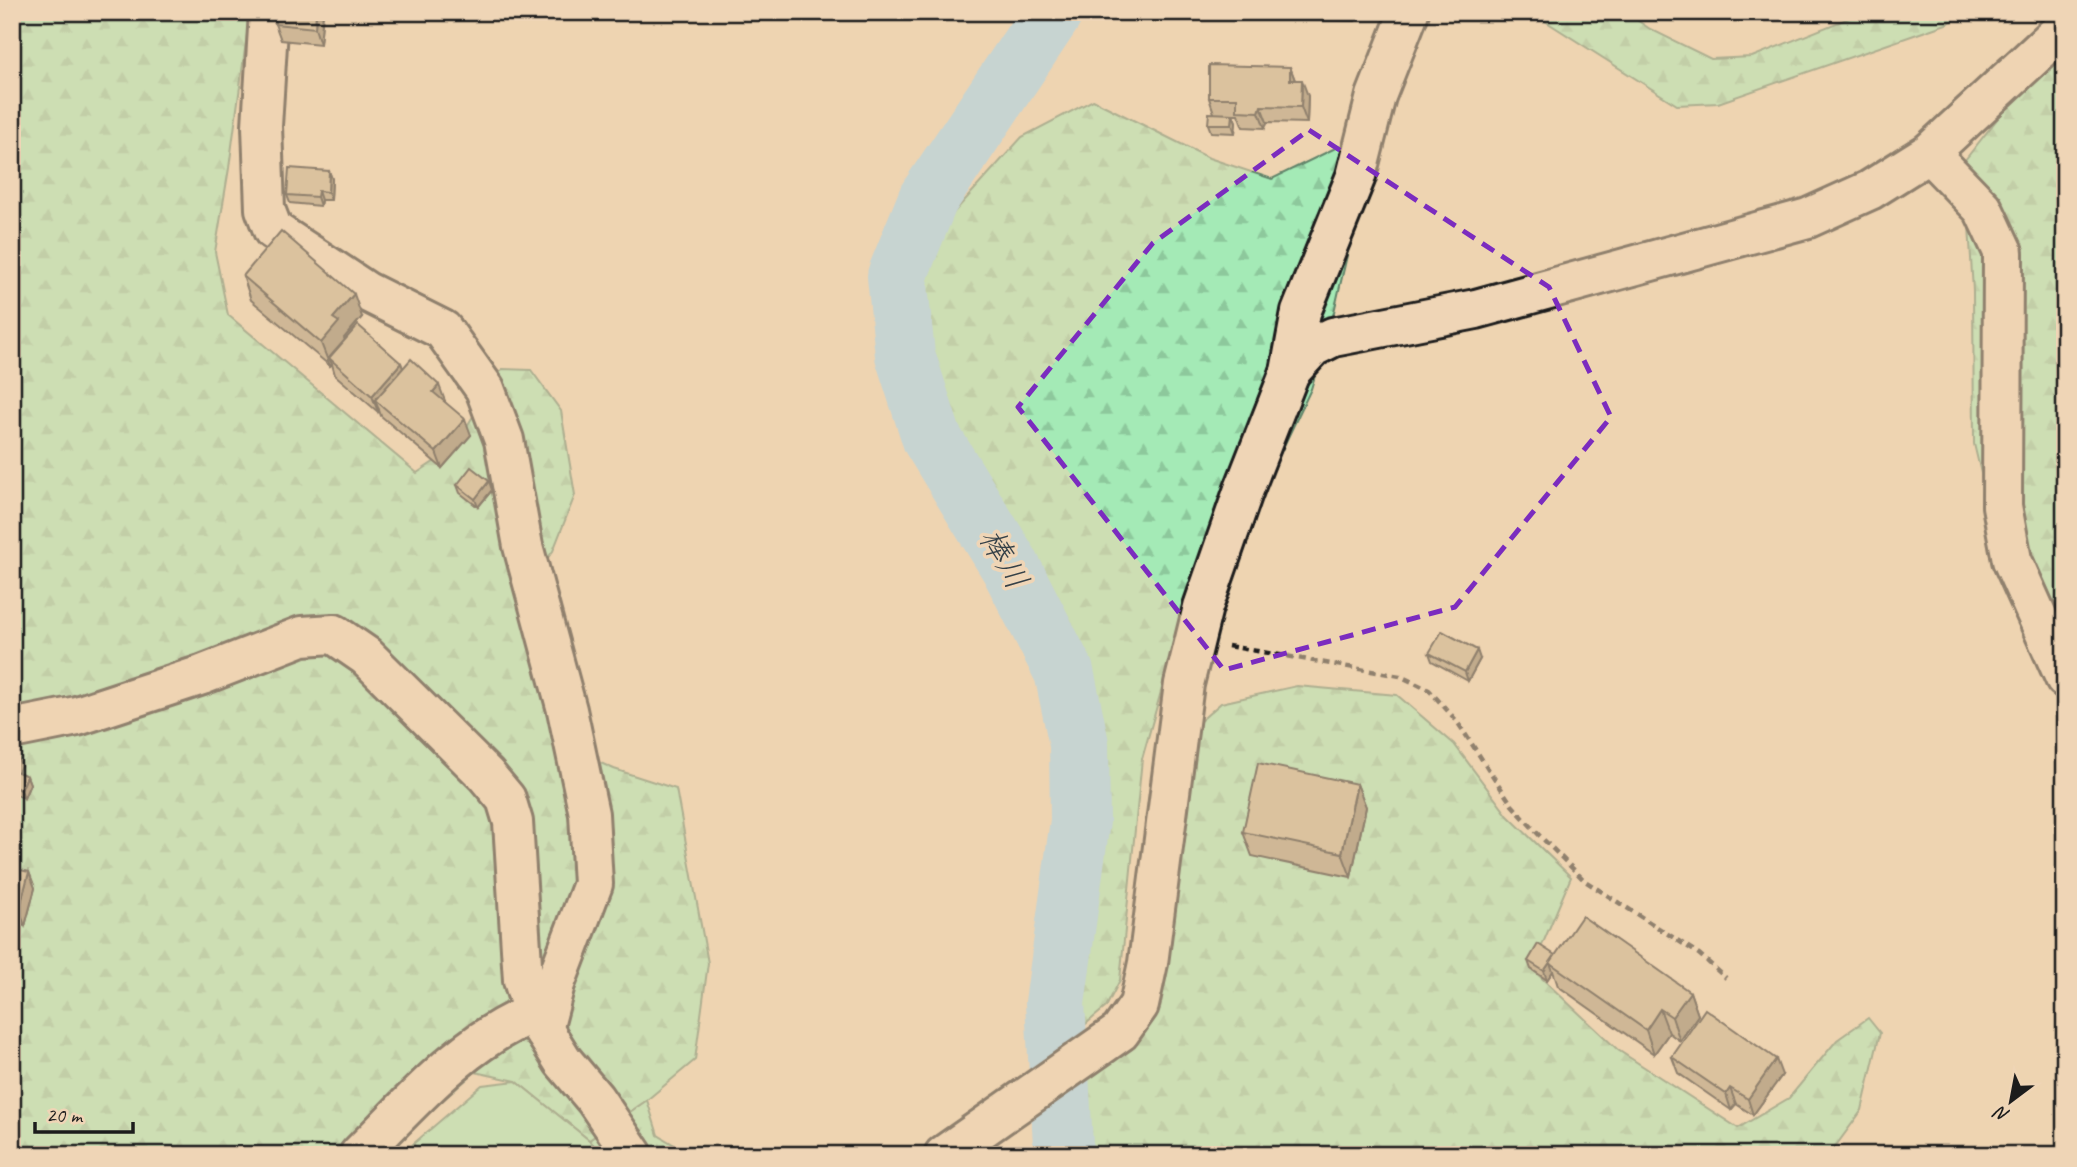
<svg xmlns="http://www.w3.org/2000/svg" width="2077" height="1167" font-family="Caveat,'Klee One',sans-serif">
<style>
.grass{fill:url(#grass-tufts);stroke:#608369;stroke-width:2}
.forest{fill:url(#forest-firs);stroke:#608369;stroke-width:2}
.garden{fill:#a4eab6;stroke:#608369;stroke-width:2}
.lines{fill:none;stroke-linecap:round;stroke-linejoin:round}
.river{stroke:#97d4f8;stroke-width:60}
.minor-casing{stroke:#1c1c1c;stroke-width:44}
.path{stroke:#1c1c1c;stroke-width:4.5;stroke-dasharray:7 5;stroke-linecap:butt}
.minor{stroke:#efd5b6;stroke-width:38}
.wall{fill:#a99674;stroke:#1c1c1c;stroke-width:2}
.shaded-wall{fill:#897a5e;stroke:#1c1c1c;stroke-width:2}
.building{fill:#c4ae87;stroke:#1c1c1c;stroke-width:2}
.marked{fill:none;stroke:#7b2cbf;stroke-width:5;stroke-dasharray:14 9;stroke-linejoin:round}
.labels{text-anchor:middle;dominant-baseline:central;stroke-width:7;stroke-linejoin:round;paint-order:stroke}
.water-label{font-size:32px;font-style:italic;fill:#354148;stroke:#efd5b6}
</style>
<defs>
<pattern id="grass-tufts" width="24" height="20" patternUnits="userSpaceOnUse" patternTransform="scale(1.75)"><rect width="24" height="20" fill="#a4eab6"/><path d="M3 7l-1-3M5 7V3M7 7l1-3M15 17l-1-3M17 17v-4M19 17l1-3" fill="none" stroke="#8dc89c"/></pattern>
<pattern id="forest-firs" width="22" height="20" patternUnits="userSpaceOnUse" patternTransform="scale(1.75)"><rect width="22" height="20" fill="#a4eab6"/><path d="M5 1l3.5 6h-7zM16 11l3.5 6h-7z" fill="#8dc89c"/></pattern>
</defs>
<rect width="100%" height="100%" fill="#eed4b1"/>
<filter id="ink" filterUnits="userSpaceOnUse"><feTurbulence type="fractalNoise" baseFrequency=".0143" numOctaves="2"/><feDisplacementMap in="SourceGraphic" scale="14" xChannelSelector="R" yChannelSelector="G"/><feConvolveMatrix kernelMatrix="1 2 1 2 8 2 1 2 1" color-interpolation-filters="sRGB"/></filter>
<g filter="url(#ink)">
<path class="grass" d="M647 1100 658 1135 691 1155H603L589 1140Z"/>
<g class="forest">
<path d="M12 12H250L229 168 215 252 228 315 417 473 453 449 502 369 531 370 561 411 575 495 553 551 523 590 565 747 614 769 676 789 708 963 695 1060 647 1100 589 1140 516 1081 475 1072 381 1155H12Z"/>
<path d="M1531 12H1625L1650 29 1711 59 1752 57 1864 12H1968L1946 24 1718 103 1677 105Z"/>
<path d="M2065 50V712L2012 603 1974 444 1973 291 1965 160 2002 113Z"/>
<path d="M1093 100 1209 158 1272 179 1356 138 1351 238 1334 312 1311 389 1261 494 1175 642 1142 759 1120 980 1106 1007 1075 1033 1066 1030V998L1088 839 1091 759 1079 678 1042 596 948 437 924 373 913 295 945 222 1022 137Z"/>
<path d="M1297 686 1397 695 1454 744 1508 816 1571 877 1532 969 1618 1050 1738 1128 1789 1098 1837 1040 1868 1018 1880 1033 1862 1110 1829 1155H1049L1038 1115 1121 1055 1190 730 1221 703Z"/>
</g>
<path class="garden" d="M516 1081 589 1140 603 1155H423L413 1144 482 1085Z"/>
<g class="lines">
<path class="river" d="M1053 12 928 199 897 276 905 355 932 439 1010 566 1064 672 1079 744 1080 821 1055 1003 1063 1145 1065 1155"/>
<defs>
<g id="minor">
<path d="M269 12 262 126 265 209 273 230 367 292 443 330 485 389 504 440 523 546 567 710 589 814 593 884 555 984 543 1030"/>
<path d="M1929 153 1983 209 2003 252 2002 506 2012 560 2065 678"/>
<path d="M1290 372 1313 347 1333 337 1476 309 1808 218 1870 190 1929 153 2065 27"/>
<path d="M12 729 77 716 202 675 302 636 334 634 366 656 486 775 506 799 513 822 523 980 533 1013 563 1061 595 1099 633 1155"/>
<path d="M359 1155C412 1102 463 1041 533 1013"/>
<path d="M944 1155 1120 1032 1139 1005 1148 963 1184 684 1203 607 1243 492 1290 372 1301 312 1356 176 1376 96 1409 12"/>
</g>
</defs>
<use href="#minor" class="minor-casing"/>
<path class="path" d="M1228 646 1400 676 1429 690 1456 720 1512 805 1539 835 1585 881 1699 954 1726 978"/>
<use href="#minor" class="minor"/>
</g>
<g class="wall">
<path d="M323 12 320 44 281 40 275 24Z"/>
<path d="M1306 12H1355V21L1309 20Z"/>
<path d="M1290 67 1295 80 1308 96 1307 123 1267 122 1265 128 1243 127 1238 114H1233L1236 122 1235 133 1211 132 1208 124 1214 113 1209 98Z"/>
<path d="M329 171 332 179 331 200H321L320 206 290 203 287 195Z"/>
<path d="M243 276 362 317 344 338 345 340 401 363 403 368 445 401V402L471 435 442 468 381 416 379 410 378 412 335 375 332 364 330 366 251 300Z"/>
<path d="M457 485 492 490 478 507 460 493Z"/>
<path d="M1429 653 1480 659 1468 681 1432 661Z"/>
<path d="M12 754 21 765 18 772 27 776 30 784 24 798 12 793Z"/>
<path d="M1357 784 1366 807 1351 877 1252 856 1243 832Z"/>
<path d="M12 868 29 872 35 888 25 926 12 923Z"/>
<path d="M1555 955 1690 992 1698 1015 1680 1041 1669 1033 1654 1054 1558 986 1553 971 1547 980 1531 969 1528 961Z"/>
<path d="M1672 1057 1782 1075 1753 1115 1736 1104 1731 1110 1678 1073Z"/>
</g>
<g class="shaded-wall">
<path d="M316 12H323L320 44 315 28Z"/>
<path d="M1290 67 1296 83 1290 80Z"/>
<path d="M1302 80 1308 96 1307 123 1301 107Z"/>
<path d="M1261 106 1267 122 1265 128 1259 112Z"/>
<path d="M1233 114 1236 122 1235 133 1232 124Z"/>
<path d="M329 171 332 179 331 200 328 192Z"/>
<path d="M318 191 321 200 320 206 317 197Z"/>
<path d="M354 294 362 317 344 338 347 346 329 358 332 364 330 366 321 343 333 318Z"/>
<path d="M401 363 407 379 375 400 379 410 378 412 372 396Z"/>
<path d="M439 385 445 401 439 408 433 392Z"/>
<path d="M465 419 471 435 442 468 436 452Z"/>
<path d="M489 481 492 490 478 507 475 499Z"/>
<path d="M1477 650 1480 659 1468 681 1465 672Z"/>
<path d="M18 757 21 765 16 778 13 770Z"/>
<path d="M27 776 30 784 24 798 21 790Z"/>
<path d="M1357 784 1366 807 1351 877 1342 853Z"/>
<path d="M29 872 35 888 25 926 19 910Z"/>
<path d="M1550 963 1553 971 1547 980 1544 971Z"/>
<path d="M1690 992 1698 1015 1680 1041 1672 1017Z"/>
<path d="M1660 1009 1669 1033 1654 1054 1646 1030Z"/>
<path d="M1776 1059 1782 1075 1753 1115 1748 1099Z"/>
<path d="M1730 1088 1736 1104 1731 1110 1726 1094Z"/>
</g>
<g class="building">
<path d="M276 12H316L315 28 275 24Z"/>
<path d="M1209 65 1290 67V80H1302L1301 107 1261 106 1259 112 1237 111V98H1209Z"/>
<path d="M1209 113 1233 114 1232 124H1208Z"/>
<path d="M289 168 329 171 328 192 318 191 317 197 287 195Z"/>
<path d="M281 231 354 294 333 318 339 322 321 343 243 276Z"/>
<path d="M358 325 401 363 372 396 329 358Z"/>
<path d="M411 359 439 385 433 392 465 419 436 452 375 400Z"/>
<path d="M471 467 489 481 475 499 457 485Z"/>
<path d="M1442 631 1477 650 1465 672 1429 653Z"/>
<path d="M12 754 18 757 13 770 27 776 21 790 12 786Z"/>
<path d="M1258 763 1357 784 1342 853 1243 832Z"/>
<path d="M12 868 29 872 19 910 12 908Z"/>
<path d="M1582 916 1690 992 1672 1017 1660 1009 1646 1030 1550 963Z"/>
<path d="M1538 944 1555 955 1544 971 1528 961Z"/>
<path d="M1705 1009 1776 1059 1748 1099 1730 1088 1726 1094 1672 1057Z"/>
</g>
</g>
<path d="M0 0H2077V1167H0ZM1309 130 1549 287 1611 417 1455 607 1224 670 1018 407 1153 243Z" fill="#eed4b1" fill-opacity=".55" fill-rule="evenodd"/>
<path class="marked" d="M1309 130 1549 287 1611 417 1455 607 1224 670 1018 407 1153 243Z"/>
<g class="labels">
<g class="water-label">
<text transform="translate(1004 559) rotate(60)">棒川</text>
</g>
</g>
<rect width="2077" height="1167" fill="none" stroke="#efd5b6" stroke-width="42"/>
<rect x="21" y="21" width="2035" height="1125" fill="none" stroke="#1c1c1c" stroke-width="2.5" filter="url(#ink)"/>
<g transform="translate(2011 1101) rotate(212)" stroke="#efd5b6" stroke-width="5" paint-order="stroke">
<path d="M0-5L12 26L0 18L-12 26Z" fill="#1c1c1c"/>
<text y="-10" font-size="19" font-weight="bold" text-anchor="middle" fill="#1c1c1c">N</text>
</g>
<path d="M35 1122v10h98v-10" fill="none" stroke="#1c1c1c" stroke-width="3.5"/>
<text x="46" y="1122" font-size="21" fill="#1c1c1c" stroke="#efd5b6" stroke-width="5" paint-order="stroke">20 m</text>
</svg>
